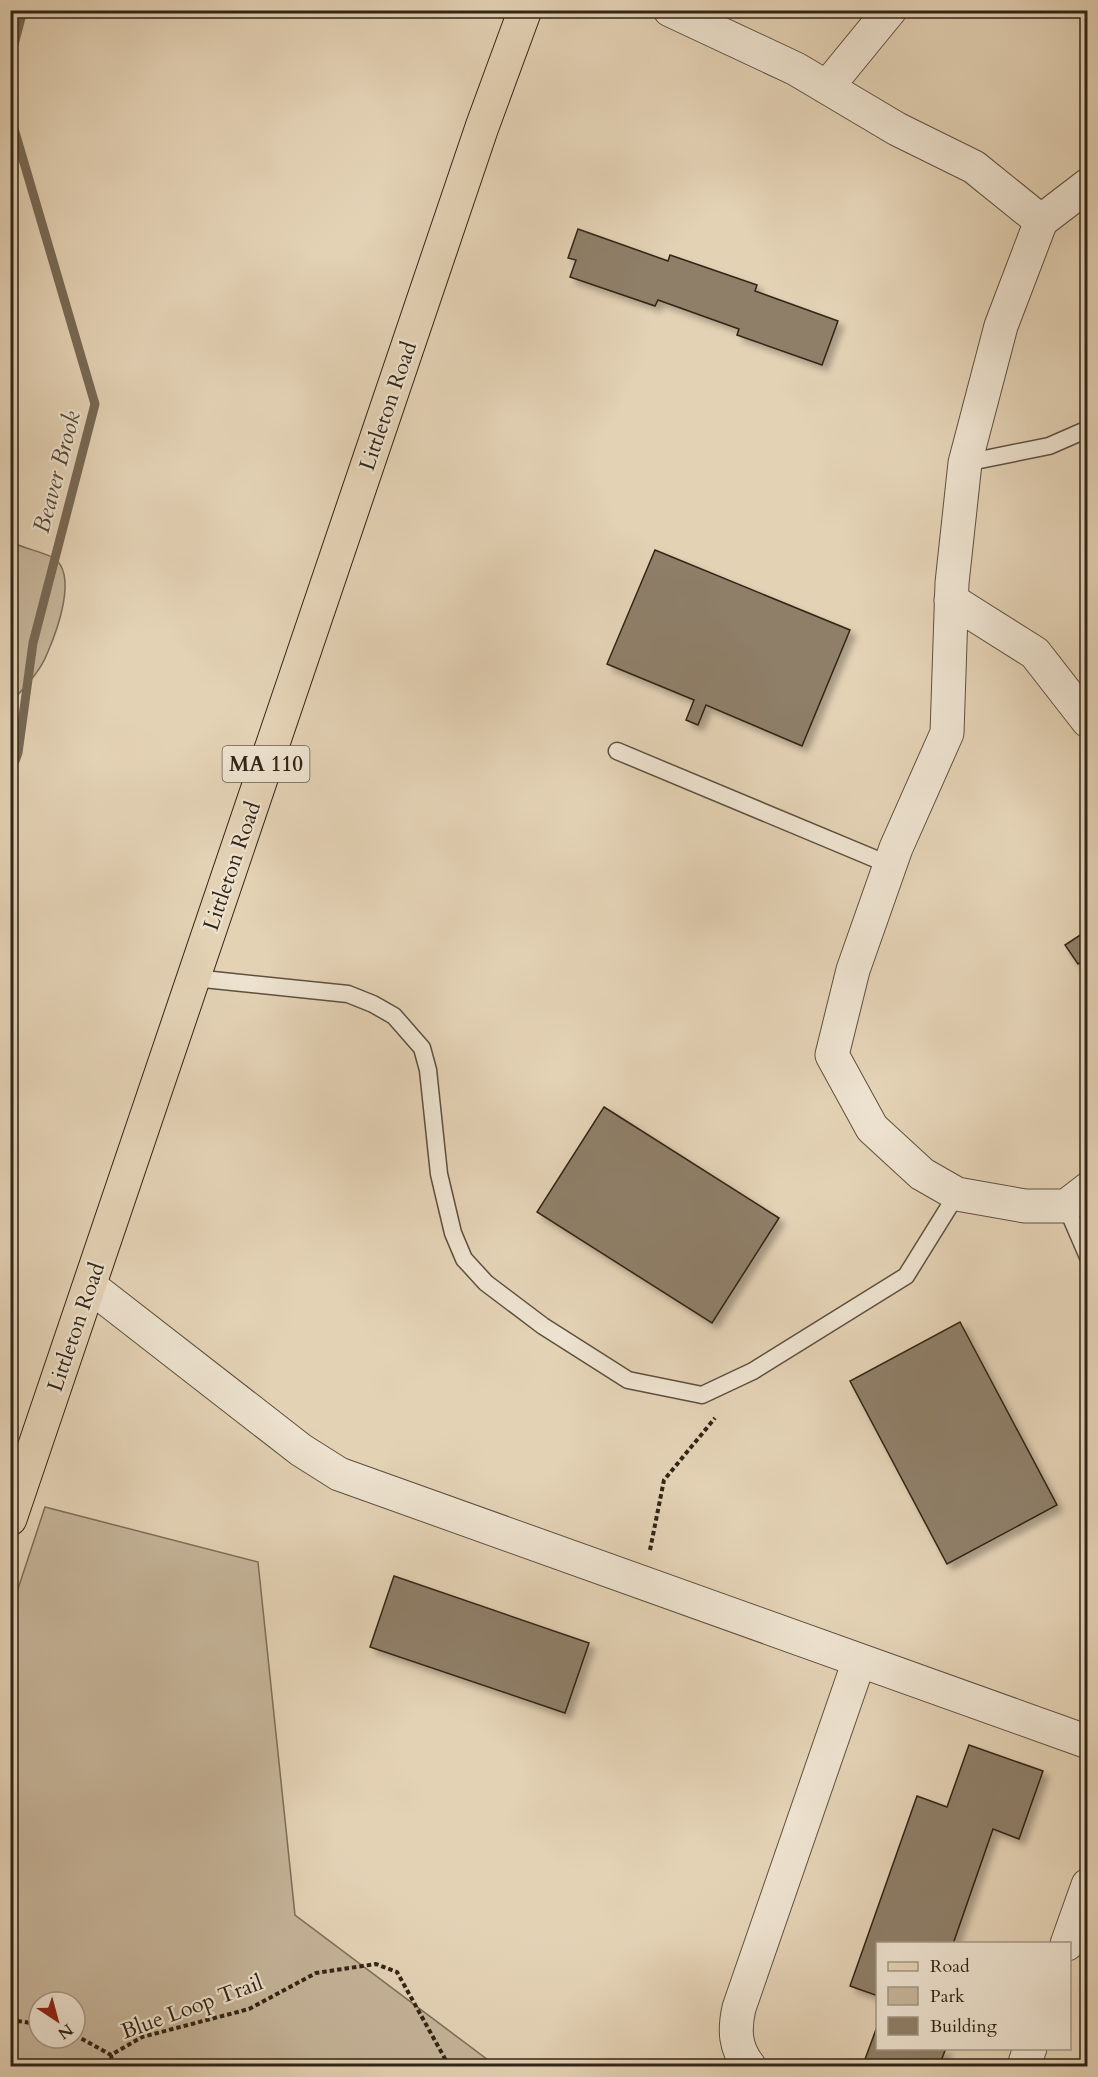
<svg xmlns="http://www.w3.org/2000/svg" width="1098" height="2077" font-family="Cardo,serif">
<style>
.green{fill:#c6b59a;stroke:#7c6d58;stroke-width:1.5;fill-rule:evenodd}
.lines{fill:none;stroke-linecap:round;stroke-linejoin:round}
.stream{stroke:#786955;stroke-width:9}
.building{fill:#8f7f69;stroke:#322516;stroke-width:1.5;filter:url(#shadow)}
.service-casing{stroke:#5e503e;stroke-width:19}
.minor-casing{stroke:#5e503e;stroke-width:35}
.primary-casing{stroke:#322516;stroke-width:35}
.path{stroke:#322516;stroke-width:4;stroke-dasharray:4.5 3;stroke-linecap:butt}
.service{stroke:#ede2cf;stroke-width:16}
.minor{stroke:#ede2cf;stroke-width:33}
.primary{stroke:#e4d2b5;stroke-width:33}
.labels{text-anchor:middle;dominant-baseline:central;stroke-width:4.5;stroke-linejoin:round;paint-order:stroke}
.shield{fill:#ede2cf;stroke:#6a5e4e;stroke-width:1.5}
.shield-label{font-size:21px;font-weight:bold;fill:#322516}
.street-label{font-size:22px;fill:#322516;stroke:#ede2cf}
.water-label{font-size:24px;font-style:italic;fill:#554736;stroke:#ede2cf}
</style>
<defs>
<filter id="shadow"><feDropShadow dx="5.5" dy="5.5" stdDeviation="3" flood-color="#0004"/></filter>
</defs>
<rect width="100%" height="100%" fill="#e4d2b5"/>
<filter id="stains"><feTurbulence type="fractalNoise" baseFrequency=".00333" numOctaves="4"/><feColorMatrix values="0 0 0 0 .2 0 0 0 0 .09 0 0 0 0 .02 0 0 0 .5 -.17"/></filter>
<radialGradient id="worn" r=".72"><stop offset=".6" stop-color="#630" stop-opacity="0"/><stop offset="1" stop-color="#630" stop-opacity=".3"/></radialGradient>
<g class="green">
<path d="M11 542C20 547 48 554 54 558 78 575 57 631 47 654 40 672 24 688 11 702Z"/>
<path d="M45 1507 258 1562 295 1915 496 2066H11V1610ZM39 2002H75V2038H39Z"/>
</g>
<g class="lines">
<g class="stream">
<path d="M10 60 23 10"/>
<path d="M10 115 95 404 33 643 18 753 10 774"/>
</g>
</g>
<g class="building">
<path d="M578 229 668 261 670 255 757 285 755 291 838 321 822 365 737 335 739 329 658 300 655 306 570 277 576 260 568 258Z"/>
<path d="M655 550 850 630 802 746 706 705 698 725 686 720 694 700 607 664Z"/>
<path d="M1088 930V958L1078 964 1065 945Z"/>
<path d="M604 1107 779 1218 712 1323 537 1212Z"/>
<path d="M960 1322 1057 1505 947 1564 850 1381Z"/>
<path d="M394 1576 589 1643 565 1713 370 1647Z"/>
<path d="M969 1745 1043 1771 1019 1839 993 1829 953 1944H878V1996L850 1986 917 1796 947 1807Z"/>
<path d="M878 2024V2048H946L939 2066H877L864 2062Z"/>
</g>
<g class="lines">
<defs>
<g id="service">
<path d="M965 463 1049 446 1088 429"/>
<path d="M617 751 890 865"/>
<path d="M194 978 348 994 373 1004 394 1016 422 1048 428 1070 439 1174 453 1233 464 1259 486 1283 543 1326 628 1380 702 1395 753 1371 906 1276 957 1194"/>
<path d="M1066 1206 1088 1257"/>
</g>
<g id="minor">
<path d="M670 10 796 69 897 129 974 167 1041 221 1088 185"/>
<path d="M827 87 890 10"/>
<path d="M1041 221 1001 326 965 463 952 583 947 733 896 848 853 970 832 1055 872 1128 922 1174 957 1194 1025 1206H1066L1088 1189"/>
<path d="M951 600 1035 653 1088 721"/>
<path d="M90 1286 301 1450 339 1474 1088 1742"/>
<path d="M1067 1944 1088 1885"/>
<path d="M749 2066C735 2048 734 2030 739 2008L859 1661"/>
<path d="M1024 2066 1030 2048"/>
</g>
<path id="primary" d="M10 1519 482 127 525 10"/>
</defs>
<use href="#service" class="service-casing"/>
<use href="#minor" class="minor-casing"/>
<use href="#primary" class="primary-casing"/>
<g class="path">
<path d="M650 1550 664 1480 715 1418"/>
<path d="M10 2020 39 2024"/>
<path d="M75 2035 111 2055"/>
<path d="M113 2066 111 2055 142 2037 249 2009 316 1973 376 1964 397 1972 449 2066"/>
</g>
<use href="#service" class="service"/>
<use href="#minor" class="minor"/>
<use href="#primary" class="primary"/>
</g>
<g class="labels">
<rect class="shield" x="222.5" y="746" width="87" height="36" rx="4.5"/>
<g class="shield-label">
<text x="266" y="764">MA 110</text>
</g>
<g class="street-label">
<text transform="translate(388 406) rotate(-71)">Littleton Road</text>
<text transform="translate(232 866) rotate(-71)">Littleton Road</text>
<text transform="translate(76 1327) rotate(-71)">Littleton Road</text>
<text transform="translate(192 2007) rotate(-20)">Blue Loop Trail</text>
</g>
<g class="water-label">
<text transform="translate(57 472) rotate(-75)">Beaver Brook</text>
</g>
</g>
<rect width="1098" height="2077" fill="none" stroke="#e4d2b5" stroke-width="36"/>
<rect x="12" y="12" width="1074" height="2053" fill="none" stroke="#322516" stroke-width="3"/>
<rect x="18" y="18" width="1062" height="2041" fill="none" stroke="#322516" stroke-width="1.5"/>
<rect x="876" y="1942" width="195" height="108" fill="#ede2cf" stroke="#a29685" stroke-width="1.5"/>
<rect x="888" y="1962" width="30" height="9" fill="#e4d2b5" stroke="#a29685" stroke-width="1.5"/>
<text x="930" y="1972" font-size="18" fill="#322516">Road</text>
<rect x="888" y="1987" width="30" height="18" fill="#c6b59a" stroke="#a29685" stroke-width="1.5"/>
<text x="930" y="2002" font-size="18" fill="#322516">Park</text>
<rect x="888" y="2017" width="30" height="18" fill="#8f7f69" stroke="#a29685" stroke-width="1.5"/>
<text x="930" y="2032" font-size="18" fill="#322516">Building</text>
<g transform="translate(57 2020) rotate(144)"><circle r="28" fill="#ede2cf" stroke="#a29685" stroke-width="1.5"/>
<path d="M0-4.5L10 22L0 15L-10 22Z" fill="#8f2418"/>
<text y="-9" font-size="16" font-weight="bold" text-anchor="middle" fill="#322516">N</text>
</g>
<rect width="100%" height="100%" filter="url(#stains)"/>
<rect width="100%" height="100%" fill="url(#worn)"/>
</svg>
